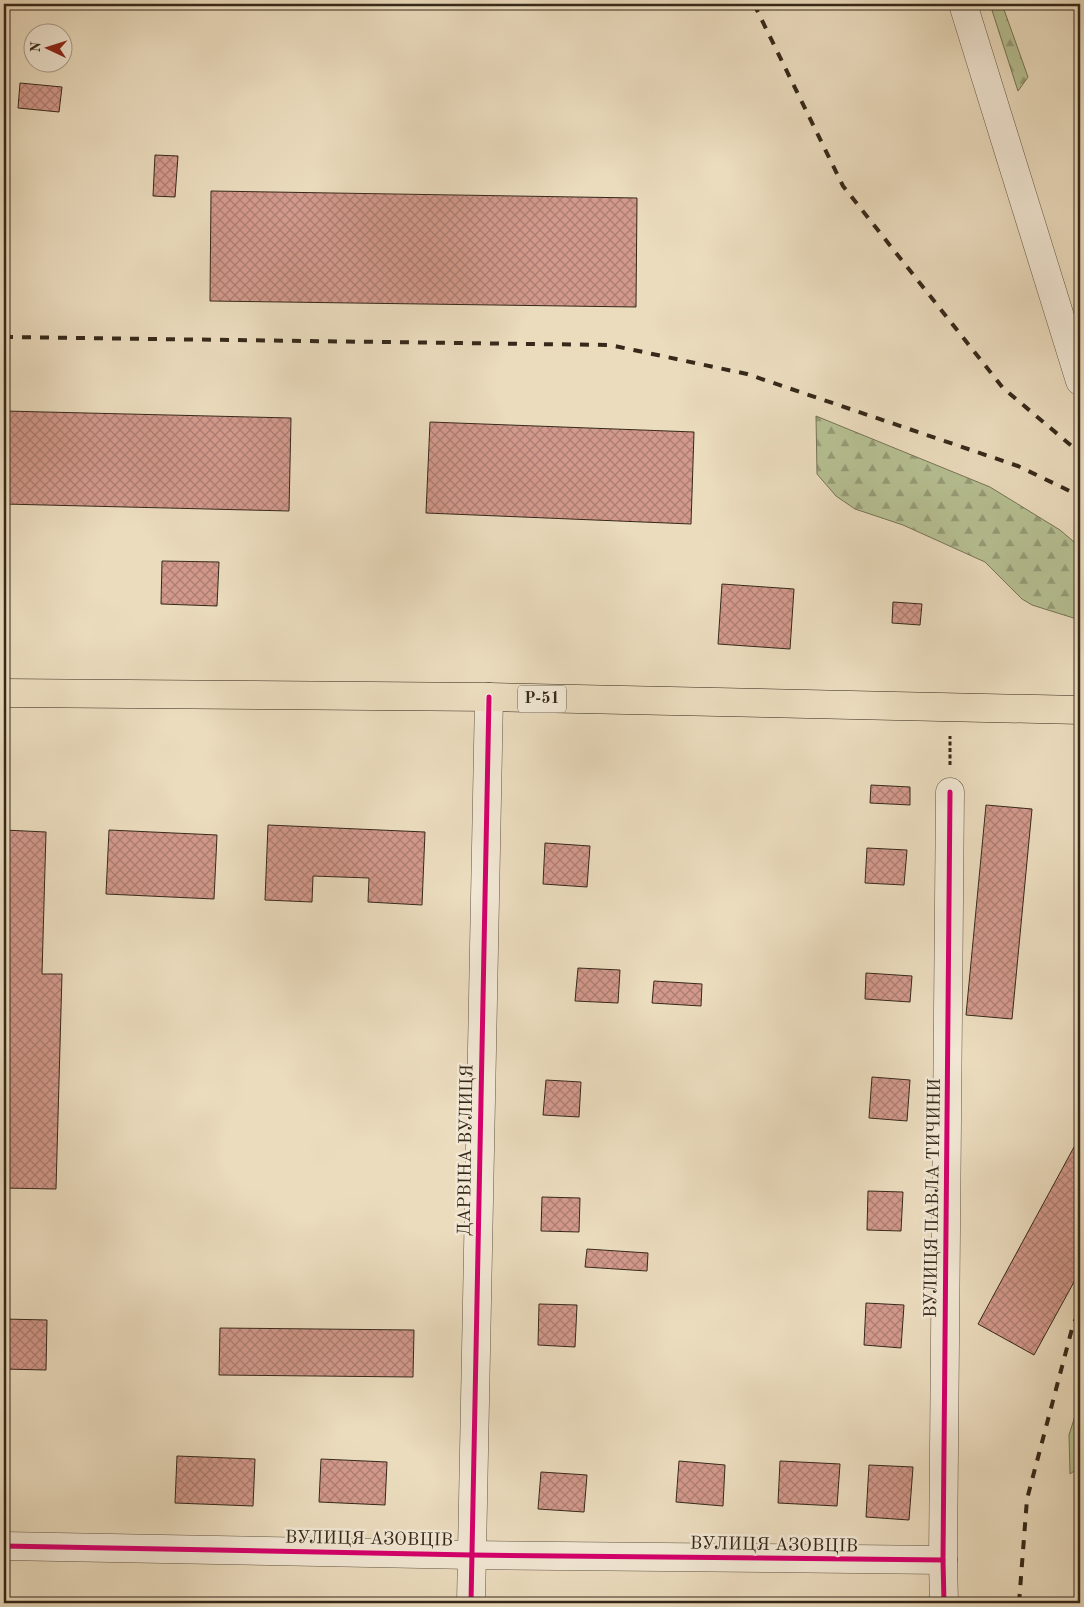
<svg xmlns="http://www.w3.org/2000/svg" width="1084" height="1607" font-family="'Old Standard TT',serif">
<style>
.forest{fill:url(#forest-firs);stroke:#767456}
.building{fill:url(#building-cross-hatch);stroke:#36291a}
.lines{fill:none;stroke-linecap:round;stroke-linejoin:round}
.street-casing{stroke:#635643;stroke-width:29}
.primary-casing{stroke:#36291a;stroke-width:29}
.path{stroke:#36291a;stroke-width:3;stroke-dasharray:4 2.5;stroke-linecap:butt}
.street{stroke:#f2e8d5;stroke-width:28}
.primary{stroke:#ebdcbe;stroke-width:28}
.rail{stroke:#36291a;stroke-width:4;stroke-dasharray:9 9;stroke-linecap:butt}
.cycleway-casing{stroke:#f2e8d5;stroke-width:8}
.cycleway{stroke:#d6006c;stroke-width:5}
.labels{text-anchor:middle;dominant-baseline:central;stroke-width:5;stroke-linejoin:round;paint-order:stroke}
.shield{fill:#f2e8d5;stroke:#6e6252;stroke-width:1}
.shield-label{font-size:16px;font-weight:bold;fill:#36291a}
.street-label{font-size:18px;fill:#36291a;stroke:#f2e8d5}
</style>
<defs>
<pattern id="forest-firs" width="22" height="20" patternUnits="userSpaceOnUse" patternTransform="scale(1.25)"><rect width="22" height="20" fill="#b6c093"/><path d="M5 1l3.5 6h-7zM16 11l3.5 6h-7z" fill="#959c77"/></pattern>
<pattern id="building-cross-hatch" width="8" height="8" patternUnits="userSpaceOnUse" patternTransform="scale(1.25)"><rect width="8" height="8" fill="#d3998c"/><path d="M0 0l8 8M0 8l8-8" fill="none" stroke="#ac7d72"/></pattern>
</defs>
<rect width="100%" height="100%" fill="#ebdcbe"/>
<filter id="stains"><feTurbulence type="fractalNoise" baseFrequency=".004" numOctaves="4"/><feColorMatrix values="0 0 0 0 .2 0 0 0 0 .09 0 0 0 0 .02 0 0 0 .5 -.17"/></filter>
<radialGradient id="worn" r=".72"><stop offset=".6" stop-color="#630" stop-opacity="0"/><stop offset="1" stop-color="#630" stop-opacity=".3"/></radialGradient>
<g class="forest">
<path d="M990 4H1002L1028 77 1018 91Z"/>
<path d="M816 416 990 487 1060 530 1080 547V620L1032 605 1022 599 985 562 903 525 855 509 836 496 817 474Z"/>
<path d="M1080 1400V1467L1070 1474 1069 1435Z"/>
</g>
<g class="building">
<path d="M20 83 62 87 59 112 18 108Z"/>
<path d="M155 155 178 156 175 197 153 196Z"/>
<path d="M211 191 637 198 636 307 210 301Z"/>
<path d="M4 411 291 418 289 511 4 504Z"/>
<path d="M430 422 694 432 691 524 426 513Z"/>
<path d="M162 561 219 562 217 606 161 604Z"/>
<path d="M722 584 794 589 790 649 718 644Z"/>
<path d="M893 602 922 604 920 625 892 623Z"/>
<path d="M871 785 910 787V805L870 803Z"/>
<path d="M986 805 1032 809 1012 1019 966 1015Z"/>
<path d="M268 825 425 832 422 905 368 902 369 878 313 876 312 902 265 900Z"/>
<path d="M4 830 46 832 42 974H62L56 1189 4 1188V1086L7 948H4Z"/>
<path d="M109 830 217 835 214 899 106 894Z"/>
<path d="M545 843 590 846 587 887 543 884Z"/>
<path d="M867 848 907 850 904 885 865 883Z"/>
<path d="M578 968 620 970 618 1003 575 1001Z"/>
<path d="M866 973 912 976 910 1002 865 999Z"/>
<path d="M654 981 702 984 701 1006 652 1003Z"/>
<path d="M872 1077 910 1080 907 1121 869 1118Z"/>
<path d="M546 1080 581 1082 579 1117 543 1115Z"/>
<path d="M1080 1136V1271L1034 1355 978 1324Z"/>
<path d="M868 1191 903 1192 901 1231 867 1230Z"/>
<path d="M542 1197 580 1198 579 1232 541 1231Z"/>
<path d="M587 1249 648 1253 647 1271 585 1267Z"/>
<path d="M866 1303 904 1305 901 1348 864 1345Z"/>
<path d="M539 1304 577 1305 575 1347 538 1345Z"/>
<path d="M4 1319 47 1320 46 1370 4 1369Z"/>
<path d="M220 1328 414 1330 413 1377 219 1375Z"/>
<path d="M177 1456 255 1459 253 1506 175 1503Z"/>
<path d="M321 1459 387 1462 385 1505 319 1502Z"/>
<path d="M679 1461 725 1465 723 1506 676 1502Z"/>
<path d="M780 1461 840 1464 837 1506 778 1503Z"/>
<path d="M869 1465 913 1467 909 1520 866 1517Z"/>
<path d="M541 1472 587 1475 584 1512 538 1509Z"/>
</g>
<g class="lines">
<defs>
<g id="street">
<path d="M963 4 1080 381"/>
<path d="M4 1546 472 1555 943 1560"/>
<path d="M471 1603 489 697"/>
<path d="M944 1603 943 1560 950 792"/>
</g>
<path id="primary" d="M4 693 489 697 1080 710"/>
</defs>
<use href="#street" class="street-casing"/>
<use href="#primary" class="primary-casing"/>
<path class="path" d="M950 765V736"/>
<use href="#street" class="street"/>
<use href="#primary" class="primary"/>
<g class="rail">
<path d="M754 4 843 186 1003 388 1080 453"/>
<path d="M4 337 610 345 747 374 1018 466 1080 496"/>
<path d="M1019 1603 1027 1499 1073 1325 1080 1310"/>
</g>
<defs>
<g id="cycleway">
<path d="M4 1546 472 1555 943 1560"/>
<path d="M471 1603 489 697"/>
<path d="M944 1603 943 1560 950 792"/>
</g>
</defs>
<use href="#cycleway" class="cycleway-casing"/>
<use href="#cycleway" class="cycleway"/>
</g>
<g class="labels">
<rect class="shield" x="518" y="685.5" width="48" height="27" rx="4"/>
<g class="shield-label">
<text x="542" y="699">Р-51</text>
</g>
<g class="street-label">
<text transform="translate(466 1150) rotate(-89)">ДАРВІНА ВУЛИЦЯ</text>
<text transform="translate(933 1198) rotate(-89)">ВУЛИЦЯ ПАВЛА ТИЧИНИ</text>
<text transform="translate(369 1539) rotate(1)">ВУЛИЦЯ АЗОВЦІВ</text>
<text transform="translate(774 1545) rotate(1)">ВУЛИЦЯ АЗОВЦІВ</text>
</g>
</g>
<rect width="1084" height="1607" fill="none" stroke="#ebdcbe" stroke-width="20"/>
<rect x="5" y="5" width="1074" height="1597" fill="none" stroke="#36291a" stroke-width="2.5"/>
<rect x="10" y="10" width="1064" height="1587" fill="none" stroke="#36291a"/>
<g transform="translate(48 48) rotate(274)"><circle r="24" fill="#f2e8d5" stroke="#a79c8a"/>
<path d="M0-4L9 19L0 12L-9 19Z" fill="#8f2418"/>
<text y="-8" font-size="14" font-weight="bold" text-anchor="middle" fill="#36291a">N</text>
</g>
<rect width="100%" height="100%" filter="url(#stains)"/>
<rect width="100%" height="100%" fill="url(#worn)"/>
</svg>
